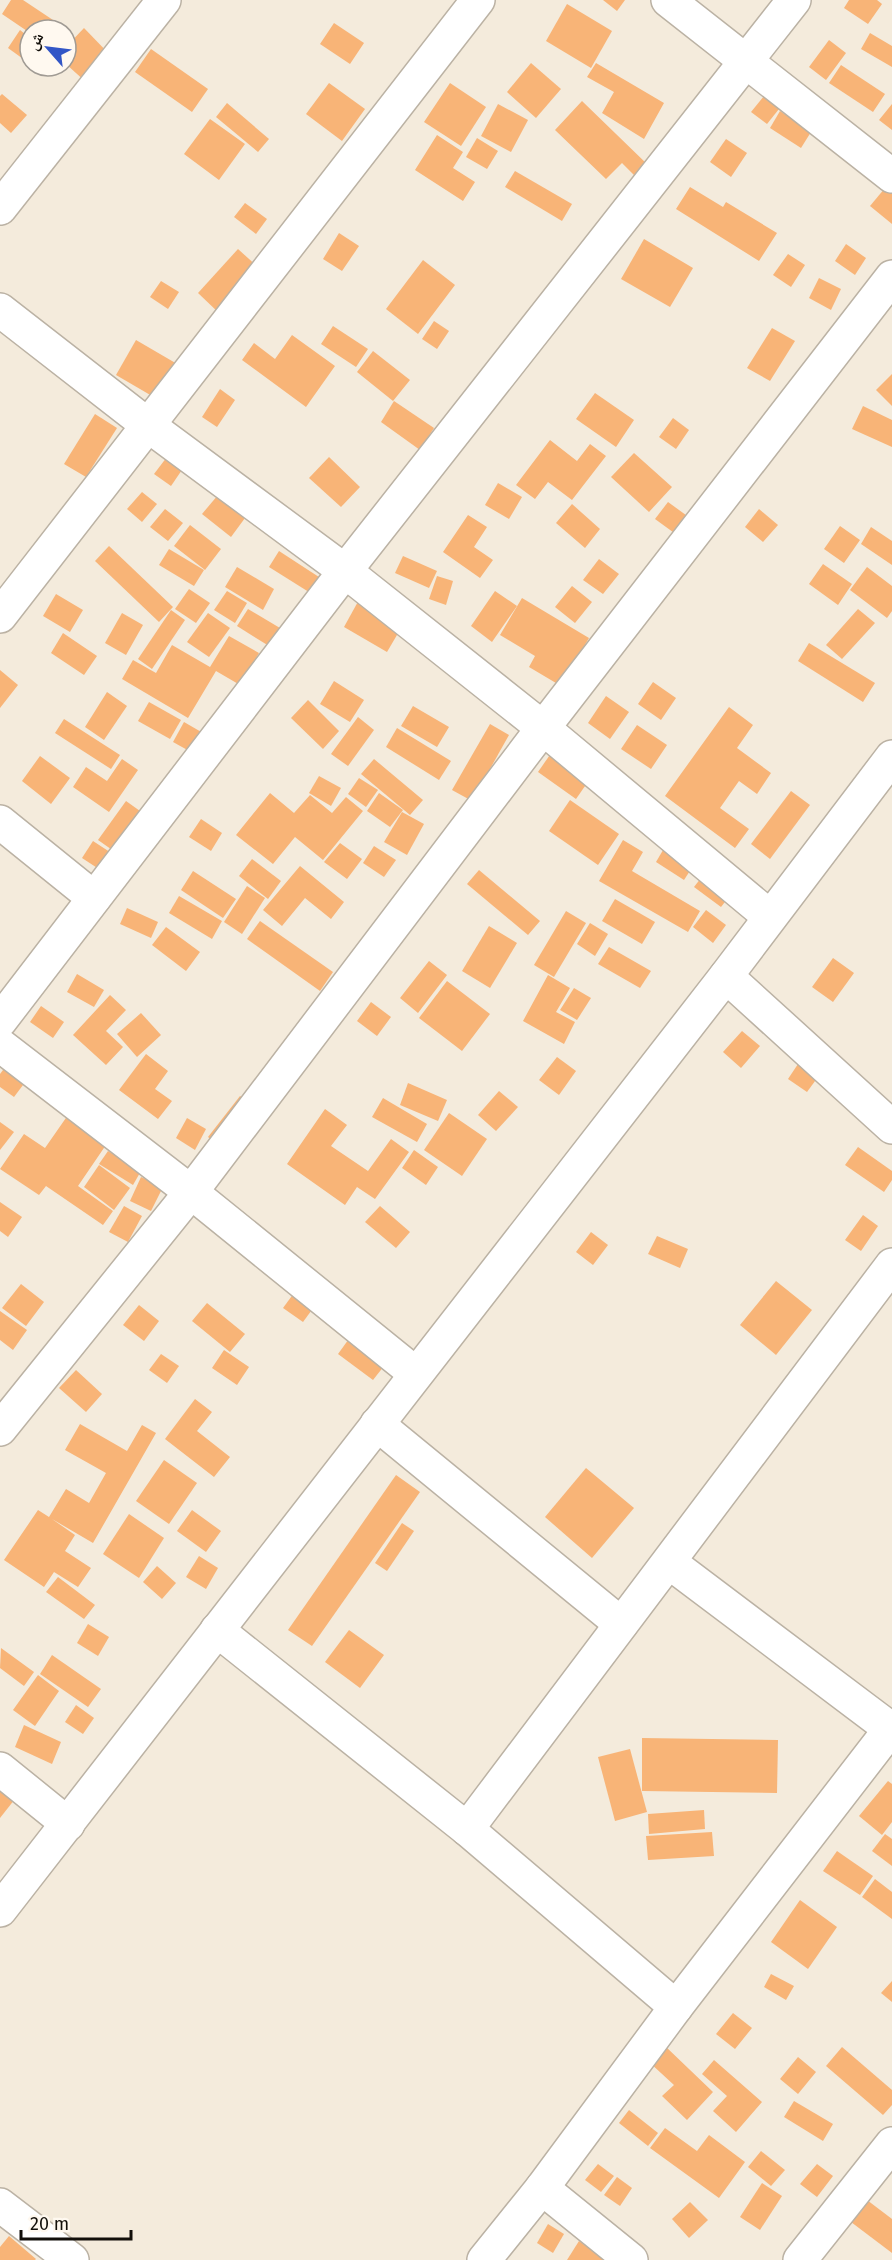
<svg xmlns="http://www.w3.org/2000/svg" width="892" height="2260" font-family="'Fira Sans','Noto Naskh Arabic',sans-serif">
<style>
.building{fill:#f8b477}
.lines{fill:none;stroke-linecap:round;stroke-linejoin:round}
.minor-casing{stroke:#bbb2a4;stroke-width:36}
.minor{stroke:#fff;stroke-width:33}
</style>
<rect width="100%" height="100%" fill="#f4ebdc"/>
<g class="building">
<path d="M11 0H23L59 24 55 30H30V33L2 14Z"/>
<path d="M603 0H625L617 11Z"/>
<path d="M849 0H877L882 4 868 24 844 8Z"/>
<path d="M567 4 612 31 591 68 546 41Z"/>
<path d="M334 23 364 43 350 64 320 44Z"/>
<path d="M84 28 112 57 87 83 66 64V47Z"/>
<path d="M20 30 30 38V56L26 61 8 48Z"/>
<path d="M870 33 892 46V67L861 49Z"/>
<path d="M829 40 846 53 826 80 809 67Z"/>
<path d="M151 49 208 89 192 112 135 72Z"/>
<path d="M531 63 561 89 536 118 507 92Z"/>
<path d="M596 63 664 103 644 139 602 113 614 92 587 77Z"/>
<path d="M841 65 885 94 873 112 829 83Z"/>
<path d="M329 83 365 109 342 141 306 114Z"/>
<path d="M450 83 486 107 461 146 424 122Z"/>
<path d="M2 94 27 115 11 133 0 123V96Z"/>
<path d="M764 96 779 109 767 124 751 112Z"/>
<path d="M582 101 649 166 637 178 622 163 606 179 555 130Z"/>
<path d="M227 103 269 139 258 152 216 117Z"/>
<path d="M498 104 528 120 511 152 481 136Z"/>
<path d="M892 104V130L879 120Z"/>
<path d="M780 111 811 132 801 148 770 128Z"/>
<path d="M210 119 245 144 219 180 184 154Z"/>
<path d="M437 135 463 152 453 168 475 182 463 201 415 170Z"/>
<path d="M477 138 498 151 487 169 466 157Z"/>
<path d="M726 139 747 153 731 177 710 162Z"/>
<path d="M515 171 572 204 562 221 505 187Z"/>
<path d="M690 187 723 207 726 202 777 233 759 261 676 209Z"/>
<path d="M885 188 892 194V224L870 206Z"/>
<path d="M245 203 267 219 256 234 234 217Z"/>
<path d="M339 233 359 246 342 271 323 259Z"/>
<path d="M644 239 693 268 670 307 621 279Z"/>
<path d="M846 244 866 258 855 275 835 261Z"/>
<path d="M238 249 260 269 220 314 198 293Z"/>
<path d="M788 254 805 265 791 287 773 275Z"/>
<path d="M423 260 455 285 418 334 386 309Z"/>
<path d="M819 278 841 289 831 310 809 298Z"/>
<path d="M161 281 179 292 168 309 150 297Z"/>
<path d="M434 321 449 331 437 349 422 339Z"/>
<path d="M333 326 368 349 356 367 321 344Z"/>
<path d="M772 328 795 341 770 381 747 368Z"/>
<path d="M292 335 335 366 306 407 242 360 254 343 275 359Z"/>
<path d="M136 340 184 368 164 403 116 375Z"/>
<path d="M373 351 410 380 393 401 357 372Z"/>
<path d="M892 374V406L876 390Z"/>
<path d="M220 389 235 400 217 427 202 417Z"/>
<path d="M595 393 634 420 616 447 576 419Z"/>
<path d="M394 401 434 428 420 450 381 422Z"/>
<path d="M863 406 892 420V447L852 429Z"/>
<path d="M95 414 117 428 86 477 64 464Z"/>
<path d="M673 418 689 430 676 449 659 437Z"/>
<path d="M550 440 577 461 590 444 606 456 572 500 548 482 535 499 516 485Z"/>
<path d="M170 453 186 464 171 486 154 474Z"/>
<path d="M634 453 672 487 649 512 611 477Z"/>
<path d="M329 457 360 487 341 507 309 478Z"/>
<path d="M498 483 522 497 509 519 485 505Z"/>
<path d="M142 492 157 504 142 522 127 509Z"/>
<path d="M218 495 245 518 231 537 202 514Z"/>
<path d="M668 502 690 518 677 535 655 519Z"/>
<path d="M572 504 600 529 585 548 556 523Z"/>
<path d="M165 509 183 523 168 541 150 527Z"/>
<path d="M759 509 778 525 763 542 745 527Z"/>
<path d="M468 515 487 527 474 547 493 560 480 578 443 552Z"/>
<path d="M190 525 221 549 205 570 174 546Z"/>
<path d="M840 526 860 540 844 563 824 549Z"/>
<path d="M871 527 892 541V565L861 544Z"/>
<path d="M109 546 173 607 159 622 95 561Z"/>
<path d="M169 549 204 570 194 586 159 565Z"/>
<path d="M279 551 322 579 312 594 269 567Z"/>
<path d="M403 556 437 571 429 588 395 573Z"/>
<path d="M599 559 619 574 603 594 583 580Z"/>
<path d="M823 564 852 584 838 605 809 584Z"/>
<path d="M237 567 274 589 263 610 225 587Z"/>
<path d="M867 567 892 586V611L887 618 850 590Z"/>
<path d="M437 576 453 581 446 605 429 599Z"/>
<path d="M572 586 592 602 575 623 555 607Z"/>
<path d="M189 589 210 603 196 623 175 609Z"/>
<path d="M227 591 247 603 235 623 214 610Z"/>
<path d="M495 591 517 606 492 642 471 626Z"/>
<path d="M56 594 83 610 70 632 43 616Z"/>
<path d="M360 598 404 623 387 652 344 627Z"/>
<path d="M522 598 589 638 561 686 529 667 535 656 500 635Z"/>
<path d="M248 609 280 628 269 646 237 626Z"/>
<path d="M858 609 875 623 842 659 826 645Z"/>
<path d="M171 610 185 620 152 669 138 659Z"/>
<path d="M122 613 143 625 126 655 105 643Z"/>
<path d="M208 613 230 628 209 657 187 642Z"/>
<path d="M63 633 97 656 84 675 51 653Z"/>
<path d="M229 636 259 653 240 685 216 671 188 718 122 679 133 660 156 673 172 645 210 667Z"/>
<path d="M809 643 875 683 863 702 798 661Z"/>
<path d="M0 670 18 685 0 708Z"/>
<path d="M334 681 364 700 350 722 320 704Z"/>
<path d="M653 682 676 698 661 720 638 704Z"/>
<path d="M107 692 127 706 104 740 85 727Z"/>
<path d="M606 696 629 712 610 739 588 723Z"/>
<path d="M308 700 339 731 323 749 291 718Z"/>
<path d="M149 702 181 720 170 739 138 721Z"/>
<path d="M413 706 449 727 437 747 401 726Z"/>
<path d="M729 707 753 725 737 748 771 773 757 794 739 781 720 808 749 829 735 848 665 796Z"/>
<path d="M358 717 374 730 348 766 331 754Z"/>
<path d="M64 719 120 755 111 769 55 733Z"/>
<path d="M184 722 203 733 191 752 173 742Z"/>
<path d="M490 724 509 735 472 801 452 790Z"/>
<path d="M637 725 667 745 651 769 621 749Z"/>
<path d="M397 728 451 761 439 780 386 747Z"/>
<path d="M554 749 592 776 576 799 538 772Z"/>
<path d="M40 756 70 778 51 804 22 781Z"/>
<path d="M122 759 138 770 109 812 73 787 86 767 107 781Z"/>
<path d="M374 759 423 800 410 815 361 774Z"/>
<path d="M319 776 341 788 331 806 309 793Z"/>
<path d="M359 778 378 790 366 807 348 794Z"/>
<path d="M791 791 810 805 770 859 751 844Z"/>
<path d="M270 793 294 813 310 795 332 813 346 797 363 811 323 860 295 837 273 864 236 835Z"/>
<path d="M379 793 403 810 390 827 367 811Z"/>
<path d="M570 800 619 834 598 865 549 831Z"/>
<path d="M126 801 147 816 118 854 98 840Z"/>
<path d="M402 812 424 824 407 855 384 842Z"/>
<path d="M201 819 222 833 211 851 189 837Z"/>
<path d="M623 840 643 852 632 871 700 911 688 932 599 881Z"/>
<path d="M93 841 119 858 108 875 82 858Z"/>
<path d="M340 843 362 859 347 879 324 862Z"/>
<path d="M666 845 695 863 684 880 656 862Z"/>
<path d="M374 846 396 860 384 877 363 863Z"/>
<path d="M252 859 281 881 268 899 239 876Z"/>
<path d="M300 866 344 902 331 919 305 898 282 926 263 910Z"/>
<path d="M708 869 735 889 721 907 694 887Z"/>
<path d="M479 870 540 921 528 935 467 884Z"/>
<path d="M193 871 236 899 223 918 181 890Z"/>
<path d="M247 886 265 898 242 934 224 922Z"/>
<path d="M179 896 222 921 212 939 169 913Z"/>
<path d="M615 899 655 922 642 944 602 921Z"/>
<path d="M127 908 158 922 151 938 120 924Z"/>
<path d="M706 910 726 925 713 943 693 927Z"/>
<path d="M566 911 586 923 554 977 534 965Z"/>
<path d="M260 921 333 972 320 991 247 939Z"/>
<path d="M590 923 608 934 595 956 577 944Z"/>
<path d="M489 926 517 943 490 988 462 971Z"/>
<path d="M166 927 200 952 186 971 152 945Z"/>
<path d="M609 947 651 971 640 988 598 964Z"/>
<path d="M833 958 854 973 833 1002 812 987Z"/>
<path d="M429 961 447 975 418 1013 400 998Z"/>
<path d="M77 974 104 990 94 1007 67 992Z"/>
<path d="M548 975 570 988 556 1012 575 1022 564 1044 523 1021Z"/>
<path d="M447 981 490 1014 462 1051 419 1018Z"/>
<path d="M574 988 591 998 577 1020 560 1010Z"/>
<path d="M110 995 126 1010 106 1031 123 1047 106 1065 73 1035Z"/>
<path d="M371 1002 391 1017 377 1036 357 1021Z"/>
<path d="M41 1006 64 1022 53 1038 30 1022Z"/>
<path d="M141 1013 161 1035 137 1057 117 1034Z"/>
<path d="M742 1031 760 1046 741 1068 723 1052Z"/>
<path d="M146 1054 168 1071 155 1089 172 1101 158 1119 119 1090Z"/>
<path d="M557 1057 576 1071 559 1095 539 1080Z"/>
<path d="M798 1064 818 1077 807 1092 788 1079Z"/>
<path d="M6 1066 26 1081 14 1097 0 1087V1074Z"/>
<path d="M408 1083 447 1100 438 1121 400 1105Z"/>
<path d="M499 1091 518 1107 496 1131 478 1115Z"/>
<path d="M240 1096 252 1105 220 1147 208 1137Z"/>
<path d="M383 1098 427 1124 417 1142 372 1117Z"/>
<path d="M325 1109 347 1125 331 1146 368 1171 391 1139 409 1152 375 1199 357 1187 345 1205 287 1164Z"/>
<path d="M449 1113 487 1139 462 1176 424 1150Z"/>
<path d="M68 1115 108 1142 78 1186 113 1211 103 1225 46 1186 39 1195 0 1169 24 1134 45 1148Z"/>
<path d="M187 1118 206 1129 195 1150 176 1138Z"/>
<path d="M0 1122 14 1132 0 1150Z"/>
<path d="M858 1147 892 1171V1180L884 1192 845 1165Z"/>
<path d="M414 1150 438 1167 426 1185 402 1168Z"/>
<path d="M108 1151 141 1171 133 1185 99 1164Z"/>
<path d="M99 1165 130 1188 114 1210 84 1187Z"/>
<path d="M141 1177 163 1187 151 1211 130 1201Z"/>
<path d="M0 1202 22 1217 8 1237 0 1231Z"/>
<path d="M124 1206 142 1216 128 1242 109 1232Z"/>
<path d="M380 1206 410 1232 396 1248 365 1222Z"/>
<path d="M863 1215 878 1226 861 1251 845 1240Z"/>
<path d="M591 1232 608 1245 593 1265 576 1252Z"/>
<path d="M657 1236 688 1249 680 1268 648 1254Z"/>
<path d="M776 1281 812 1310 776 1355 740 1325Z"/>
<path d="M21 1284 44 1302 26 1326 2 1308Z"/>
<path d="M294 1293 314 1307 303 1322 283 1308Z"/>
<path d="M207 1303 245 1334 230 1352 192 1321Z"/>
<path d="M139 1305 159 1321 144 1341 123 1325Z"/>
<path d="M0 1311 27 1330 13 1350 0 1340Z"/>
<path d="M359 1325 395 1352 373 1380 338 1354Z"/>
<path d="M224 1350 249 1367 237 1385 212 1368Z"/>
<path d="M161 1354 179 1366 167 1383 149 1370Z"/>
<path d="M76 1370 102 1394 86 1412 59 1388Z"/>
<path d="M195 1399 212 1412 197 1431 230 1457 214 1477 165 1439Z"/>
<path d="M80 1424 127 1451 142 1425 156 1433 93 1543 52 1519 75 1535 65 1551 91 1568 78 1587 54 1572 44 1587 4 1560 38 1510 49 1517 66 1489 89 1503 106 1473 65 1450Z"/>
<path d="M164 1460 197 1483 169 1524 136 1501Z"/>
<path d="M586 1468 634 1508 592 1558 545 1517Z"/>
<path d="M396 1475 420 1492 312 1646 288 1630Z"/>
<path d="M192 1510 221 1531 206 1552 177 1531Z"/>
<path d="M129 1514 164 1538 139 1578 103 1554Z"/>
<path d="M402 1523 414 1531 387 1571 375 1563Z"/>
<path d="M199 1556 218 1568 206 1589 186 1577Z"/>
<path d="M157 1566 176 1583 162 1599 143 1582Z"/>
<path d="M58 1577 95 1605 84 1619 46 1592Z"/>
<path d="M88 1624 109 1637 98 1656 77 1643Z"/>
<path d="M349 1630 384 1655 360 1688 325 1662Z"/>
<path d="M1 1648 34 1672 24 1686 0 1668Z"/>
<path d="M52 1655 101 1689 88 1707 40 1674Z"/>
<path d="M38 1675 59 1691 35 1726 13 1710Z"/>
<path d="M76 1705 94 1718 83 1734 65 1722Z"/>
<path d="M24 1725 61 1742 52 1764 15 1747Z"/>
<path d="M642 1738 778 1740 777 1793 642 1791Z"/>
<path d="M630 1749 647 1812 615 1821 598 1757Z"/>
<path d="M888 1781 892 1784V1822L882 1835 859 1816Z"/>
<path d="M0 1787 15 1799 0 1818Z"/>
<path d="M704 1810 705 1829 649 1834 648 1814Z"/>
<path d="M712 1832 714 1856 648 1860 646 1836Z"/>
<path d="M885 1834 892 1839V1866L872 1851Z"/>
<path d="M837 1851 873 1876 860 1895 823 1871Z"/>
<path d="M875 1879 892 1892V1919L862 1897Z"/>
<path d="M800 1900 837 1927 808 1969 771 1942Z"/>
<path d="M771 1974 794 1986 786 2000 764 1987Z"/>
<path d="M892 1981V2002L881 1993Z"/>
<path d="M733 2013 752 2028 735 2049 716 2034Z"/>
<path d="M665 2046 713 2092 687 2120 662 2096 674 2085 649 2062Z"/>
<path d="M842 2047 892 2090V2105L883 2115 826 2066Z"/>
<path d="M798 2057 816 2072 798 2094 780 2079Z"/>
<path d="M714 2060 762 2102 736 2132 713 2111 727 2096 702 2074Z"/>
<path d="M794 2101 833 2124 823 2141 784 2117Z"/>
<path d="M629 2110 658 2133 648 2146 619 2123Z"/>
<path d="M665 2128 697 2151 709 2135 745 2162 719 2198 650 2148Z"/>
<path d="M761 2151 785 2170 771 2186 748 2167Z"/>
<path d="M598 2164 614 2176 601 2192 585 2180Z"/>
<path d="M817 2164 833 2176 817 2197 800 2184Z"/>
<path d="M617 2177 632 2188 620 2206 604 2195Z"/>
<path d="M762 2183 782 2196 760 2230 740 2217Z"/>
<path d="M867 2200 892 2219V2253L851 2222Z"/>
<path d="M690 2202 708 2220 689 2238 672 2219Z"/>
<path d="M548 2224 564 2234 553 2253 537 2243Z"/>
<path d="M9 2236 36 2259 35 2260H0V2247Z"/>
<path d="M579 2241 606 2260H567Z"/>
</g>
<g class="lines">
<defs>
<g id="minor">
<path d="M668 0 892 176"/>
<path d="M0 208 164 0"/>
<path d="M0 310 149 426 345 571 543 728 770 917"/>
<path d="M0 616 478 0"/>
<path d="M0 822 94 898"/>
<path d="M726 976 892 1127"/>
<path d="M0 1021 345 571 794 0"/>
<path d="M0 1045 191 1192 416 1374"/>
<path d="M377 1424 621 1624"/>
<path d="M0 1429 191 1192 543 728 892 277"/>
<path d="M669 1562 892 1730"/>
<path d="M217 1630 467 1829 676 2007"/>
<path d="M0 1769 68 1824"/>
<path d="M467 1829 892 1265"/>
<path d="M0 1910 726 976 892 757"/>
<path d="M542 2188 631 2260"/>
<path d="M0 2205 72 2260"/>
<path d="M484 2260 542 2188 676 2007 892 1727"/>
<path d="M800 2260 892 2144"/>
</g>
</defs>
<use href="#minor" class="minor-casing"/>
<use href="#minor" class="minor"/>
</g>
<g transform="translate(48 48) rotate(298)"><circle r="28" fill="#fff9f0" stroke="#a09b94" stroke-width="1.5"/>
<path d="M0-4.5L10 22L0 15L-10 22Z" fill="#3256c6"/>
<text y="-9" font-size="16" font-weight="bold" text-anchor="middle" fill="#120f0a">ش</text>
</g>
<path d="M21 2230v9h110v-9" fill="none" stroke="#120f0a" stroke-width="3"/>
<text x="30" y="2230" font-size="18" fill="#120f0a" stroke="#fff9f0" stroke-width="4.5" paint-order="stroke">20 m</text>
</svg>
